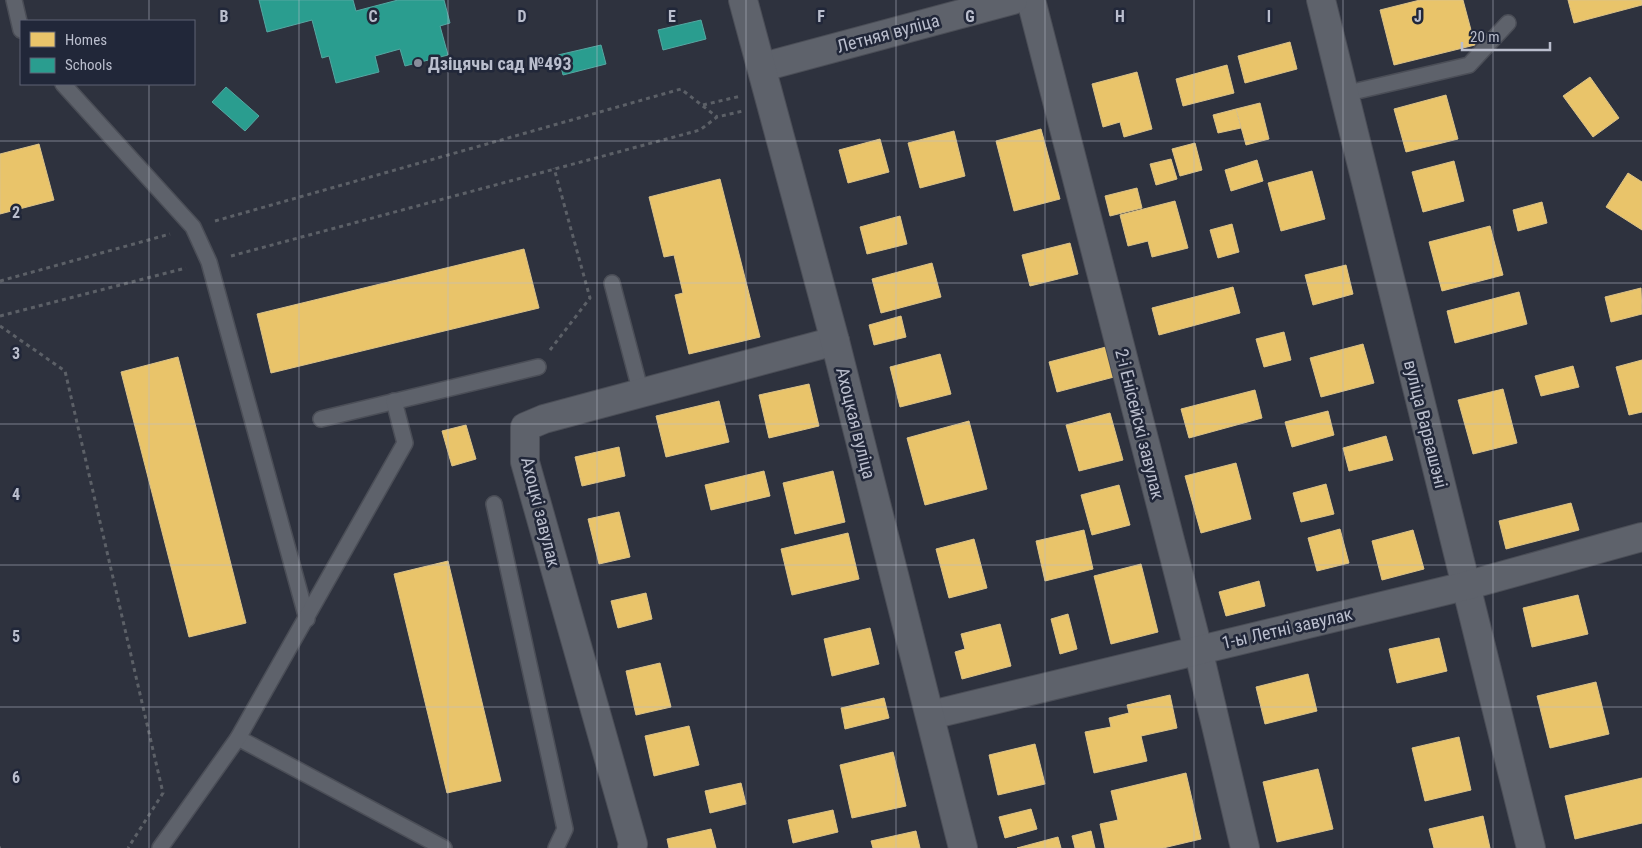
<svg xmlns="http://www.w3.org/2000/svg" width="1642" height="848" font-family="'Roboto Condensed',sans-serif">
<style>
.homes{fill:#e9c46a;stroke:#dbc288}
.schools{fill:#2a9d8f;stroke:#55a7a2}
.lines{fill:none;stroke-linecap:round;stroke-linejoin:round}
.service-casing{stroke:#4b4e57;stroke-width:18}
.minor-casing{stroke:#4b4e57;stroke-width:30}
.tertiary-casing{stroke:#4b4e57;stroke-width:30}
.path{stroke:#5c6067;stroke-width:3;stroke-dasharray:4 4;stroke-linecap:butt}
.service{stroke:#5e626b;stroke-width:15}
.minor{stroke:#5e626b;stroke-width:28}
.tertiary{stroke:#5e626b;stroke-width:28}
.grid{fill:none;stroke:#babecd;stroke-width:1;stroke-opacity:0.55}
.poi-dot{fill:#898d9b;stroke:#212739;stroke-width:2}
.labels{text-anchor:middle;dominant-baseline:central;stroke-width:5;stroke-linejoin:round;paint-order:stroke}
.street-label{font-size:18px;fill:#babecd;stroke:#212739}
.poi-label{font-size:18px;font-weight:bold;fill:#babecd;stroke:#212739;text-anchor:start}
.grid-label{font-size:16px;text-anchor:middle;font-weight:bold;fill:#babecd;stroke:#212739;stroke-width:5;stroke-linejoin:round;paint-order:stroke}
</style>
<rect width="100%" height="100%" fill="#2e323e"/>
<g class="homes">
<path d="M1420 0H1463L1475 45 1394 65 1380 10Z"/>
<path d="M1568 0H1642V5L1574 23Z"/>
<path d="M1290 42 1297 69 1245 83 1238 56Z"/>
<path d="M1227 65 1234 93 1183 106 1176 79Z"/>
<path d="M1137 72 1152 129 1124 137 1120 122 1103 127 1092 84Z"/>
<path d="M1590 77 1619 118 1593 137 1563 96Z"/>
<path d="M1446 95 1458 139 1406 152 1394 109Z"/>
<path d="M1260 103 1269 139 1246 145 1236 109Z"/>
<path d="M1236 109 1241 128 1218 133 1213 115Z"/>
<path d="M1041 129 1060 199 1014 211 996 141Z"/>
<path d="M954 131 965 176 920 188 908 143Z"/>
<path d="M880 139 889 172 848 183 839 150Z"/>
<path d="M1195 143 1202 170 1180 176 1172 149Z"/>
<path d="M39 144 54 200 0 214V154Z"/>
<path d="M1171 159 1177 179 1156 185 1150 164Z"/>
<path d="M1257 160 1263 181 1231 191 1225 170Z"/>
<path d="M1454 161 1464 201 1423 212 1412 172Z"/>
<path d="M1312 171 1325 219 1281 231 1268 183Z"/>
<path d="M1628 173 1642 182V230L1606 207Z"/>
<path d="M720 179 760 337 689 354 675 295 683 293 674 255 664 257 649 197Z"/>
<path d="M1137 188 1142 208 1110 216 1105 196Z"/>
<path d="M1175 201 1188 248 1152 257 1148 241 1128 246 1120 215Z"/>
<path d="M1542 202 1547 223 1518 231 1513 210Z"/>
<path d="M900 216 907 244 867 254 860 227Z"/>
<path d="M1232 224 1239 252 1218 258 1210 230Z"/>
<path d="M1490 226 1503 275 1442 291 1429 242Z"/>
<path d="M1070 243 1078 274 1030 286 1022 255Z"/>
<path d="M524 249 539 308 271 373 257 314Z"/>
<path d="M932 263 941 297 881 313 872 279Z"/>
<path d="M1346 265 1353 294 1313 305 1305 275Z"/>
<path d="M1233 287 1240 313 1159 335 1152 308Z"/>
<path d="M1641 288 1642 314 1611 322 1605 297Z"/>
<path d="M1519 292 1527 324 1455 343 1447 311Z"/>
<path d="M901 316 906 337 874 345 869 325Z"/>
<path d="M1284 332 1291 360 1264 367 1256 339Z"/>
<path d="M1363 344 1374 383 1321 397 1310 358Z"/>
<path d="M1106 347 1114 377 1057 392 1049 362Z"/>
<path d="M940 354 951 394 900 407 890 367Z"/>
<path d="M178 357 246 623 189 637 121 372Z"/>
<path d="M1642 360V412L1629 415 1616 367Z"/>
<path d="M1573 366 1579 387 1541 396 1535 376Z"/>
<path d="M809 384 819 426 769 438 759 395Z"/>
<path d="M1503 389 1517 443 1473 454 1458 400Z"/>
<path d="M1255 390 1262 418 1189 438 1181 409Z"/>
<path d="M719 401 729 442 666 457 656 416Z"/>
<path d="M1328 411 1334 435 1292 447 1285 422Z"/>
<path d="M1110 413 1123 460 1079 471 1066 425Z"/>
<path d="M969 421 987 489 925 505 907 438Z"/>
<path d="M466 425 476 459 452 466 442 431Z"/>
<path d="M1386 436 1393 460 1349 471 1343 448Z"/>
<path d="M619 447 625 476 582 486 575 457Z"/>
<path d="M1236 463 1251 519 1201 533 1185 476Z"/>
<path d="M764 471 770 496 711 510 705 485Z"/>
<path d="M833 471 845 522 795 534 783 483Z"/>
<path d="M1326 484 1334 514 1301 522 1293 493Z"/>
<path d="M1119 485 1130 525 1092 535 1081 495Z"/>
<path d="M1571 503 1579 530 1506 549 1499 521Z"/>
<path d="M619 512 630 557 599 564 588 519Z"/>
<path d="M1340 529 1349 563 1317 571 1308 538Z"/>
<path d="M1084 530 1093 569 1045 581 1036 541Z"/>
<path d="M1413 530 1424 569 1382 580 1372 541Z"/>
<path d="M848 533 859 579 792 595 781 549Z"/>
<path d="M974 539 987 588 949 598 936 549Z"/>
<path d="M448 561 501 781 447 793 394 574Z"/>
<path d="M1141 564 1158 632 1111 644 1094 576Z"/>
<path d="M1259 581 1265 606 1226 616 1219 592Z"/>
<path d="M646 593 652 619 618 628 611 601Z"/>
<path d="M1578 595 1588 634 1532 647 1523 608Z"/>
<path d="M1068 614 1077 649 1060 654 1051 619Z"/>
<path d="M1000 624 1011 666 962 679 955 652 965 649 961 634Z"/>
<path d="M870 628 879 664 832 676 824 639Z"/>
<path d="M1439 638 1447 671 1397 683 1389 649Z"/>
<path d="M660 663 671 707 636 715 626 671Z"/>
<path d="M1308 674 1317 711 1265 724 1256 687Z"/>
<path d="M1596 682 1609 734 1550 748 1537 696Z"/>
<path d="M1170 695 1177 728 1141 736 1147 761 1094 773 1085 732 1111 727 1109 718 1129 713 1127 705Z"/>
<path d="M884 698 889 718 845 729 841 708Z"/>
<path d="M689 726 699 765 654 776 645 736Z"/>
<path d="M1459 737 1471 790 1425 801 1412 748Z"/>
<path d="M1035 744 1045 784 998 795 989 755Z"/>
<path d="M893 752 906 806 852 818 840 765Z"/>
<path d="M1318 769 1333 829 1277 842 1263 782Z"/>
<path d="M1186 773 1201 839 1163 848H1105L1100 824 1118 820 1111 791Z"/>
<path d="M1642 778V823L1575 839 1565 796Z"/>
<path d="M741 783 746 804 710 813 705 791Z"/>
<path d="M1031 809 1037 829 1005 838 999 817Z"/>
<path d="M833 810 838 832 793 843 788 820Z"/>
<path d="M1483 816 1490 848H1434L1429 829Z"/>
<path d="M711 829 716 848H669L667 839Z"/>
<path d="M916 831 920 848H873L871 841Z"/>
<path d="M1091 831 1095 848H1075L1072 836Z"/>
<path d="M1058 837 1061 848H1017Z"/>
</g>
<g class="schools">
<path d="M259 0H353L356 11 398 0H444L450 23 440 26 448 55 405 66 400 49 375 56 379 72 336 83 329 56 322 58 312 20 267 32Z"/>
<path d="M701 20 706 39 663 50 658 30Z"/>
<path d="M601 45 606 64 563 75 558 55Z"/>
<path d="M226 87 259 116 245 131 212 102Z"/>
</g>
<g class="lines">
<defs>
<g id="service">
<path d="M14 0 21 30"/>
<path d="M63 84 193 227 209 262 307 619"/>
<path d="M1344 94 1469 65 1508 23"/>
<path d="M612 283 641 393"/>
<path d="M321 419 538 367"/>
<path d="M494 504 565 829 556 848"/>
<path d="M238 738 444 848"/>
<path d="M160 848 238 738 405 443 394 401"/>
</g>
<g id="minor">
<path d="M1031 0 1198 649 1245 848"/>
<path d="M1321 0 1531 848"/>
<path d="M763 67 1013 0"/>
<path d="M931 715 1465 586 1642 537"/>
<path d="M632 848 633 844 525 462V427L544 419 835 341"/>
</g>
<path id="tertiary" d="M743 0 835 341 963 848"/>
</defs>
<use href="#service" class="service-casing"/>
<use href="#minor" class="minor-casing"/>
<use href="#tertiary" class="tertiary-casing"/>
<g class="path">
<path d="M703 105 741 96"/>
<path d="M215 221 681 89 717 117"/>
<path d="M231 256 700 130 717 117 743 111"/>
<path d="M0 281 170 234"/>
<path d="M0 316 186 268"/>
<path d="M0 326 65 371 163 793 128 848"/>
<path d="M550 350 590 298 554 168"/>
<path d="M0 848H1"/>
</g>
<use href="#service" class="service"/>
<use href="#minor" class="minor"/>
<use href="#tertiary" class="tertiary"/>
</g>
<path class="grid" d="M149 0V21M299 0V848M448 0V848M597 0V848M746 0V848M896 0V848M1045 0V848M1194 0V848M1343 0V848M1493 0V848M149 84V848M0 141H1642M0 283H1642M0 424H1642M0 565H1642M0 707H1642"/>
<circle class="poi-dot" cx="418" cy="63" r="5"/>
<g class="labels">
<g class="street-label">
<text transform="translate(888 33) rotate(-15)">Летняя вуліца</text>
<text transform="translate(856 423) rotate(76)">Ахоцкая вуліца</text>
<text transform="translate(1140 424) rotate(76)">2-і Енісейскі завулак</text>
<text transform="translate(1426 424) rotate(76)">вуліца Варвашэні</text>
<text transform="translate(541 512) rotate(76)">Ахоцкі завулак</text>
<text transform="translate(1287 628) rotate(-13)">1-ы Летні завулак</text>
</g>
<g class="poi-label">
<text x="428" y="63">Дзіцячы сад №493</text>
</g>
</g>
<g class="grid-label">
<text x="224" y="22">B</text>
<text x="373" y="22">C</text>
<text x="522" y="22">D</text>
<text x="672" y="22">E</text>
<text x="821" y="22">F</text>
<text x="970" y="22">G</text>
<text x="1120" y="22">H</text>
<text x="1269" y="22">I</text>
<text x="1418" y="22">J</text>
<text x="16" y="218">2</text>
<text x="16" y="359">3</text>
<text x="16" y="500">4</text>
<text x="16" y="642">5</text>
<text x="16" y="783">6</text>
</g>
<rect x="20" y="20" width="175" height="65" fill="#212739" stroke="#5e6374"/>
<rect x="30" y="32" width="25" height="15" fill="#e9c46a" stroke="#5e6374"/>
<text x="65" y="45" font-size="15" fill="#babecd">Homes</text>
<rect x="30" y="58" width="25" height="15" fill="#2a9d8f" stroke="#5e6374"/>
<text x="65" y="70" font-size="15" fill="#babecd">Schools</text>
<path d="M1462 42v8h88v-8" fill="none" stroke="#babecd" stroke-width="2.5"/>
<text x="1470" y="42" font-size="15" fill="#babecd" stroke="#212739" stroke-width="4" paint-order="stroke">20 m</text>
</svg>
